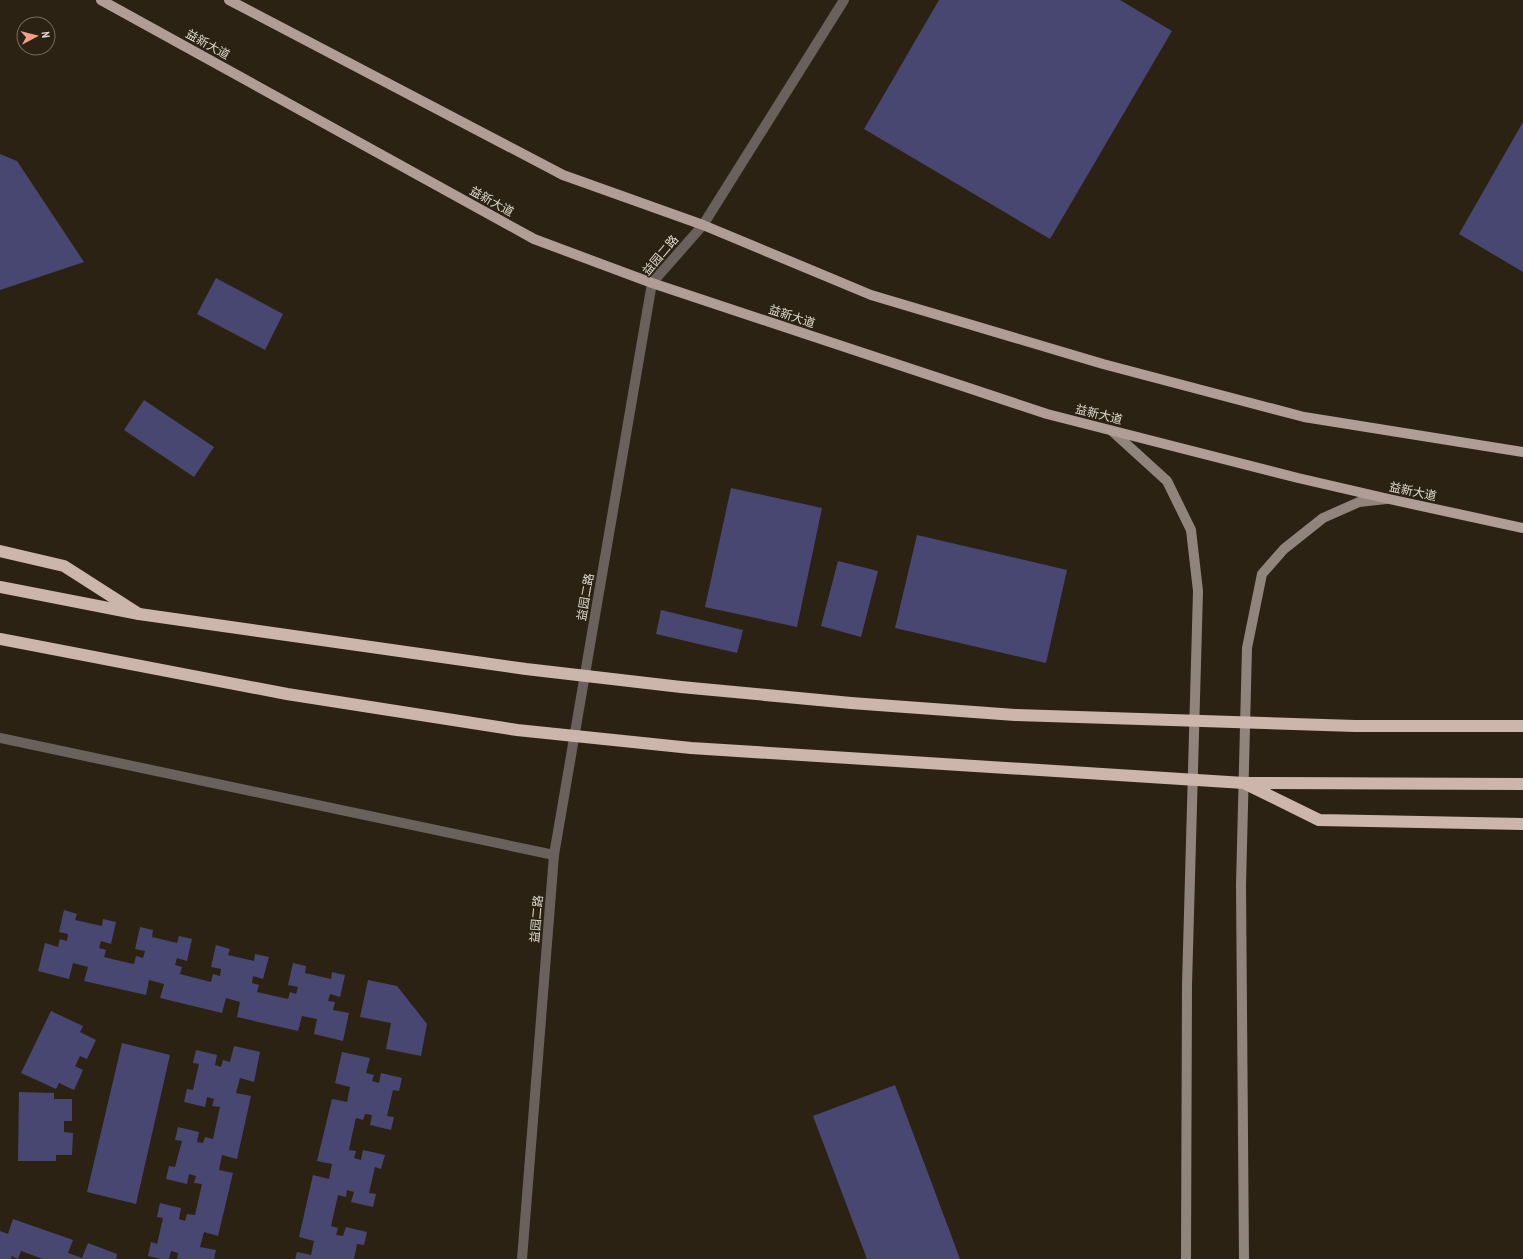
<svg xmlns="http://www.w3.org/2000/svg" width="1523" height="1259" font-family="'PT Sans Narrow','Noto Sans SC',sans-serif">
<style>
.building{fill:#474771}
.lines{fill:none;stroke-linecap:round;stroke-linejoin:round}
.street{stroke:#6a615d;stroke-width:10}
.secondary{stroke:#91847d;stroke-width:10}
.primary{stroke:#b09e96;stroke-width:10}
.highway{stroke:#ccb6ac;stroke-width:12}
.highway-bridge{stroke:#ccb6ac;stroke-width:12}
.labels{text-anchor:middle;dominant-baseline:central;stroke-width:3;stroke-linejoin:round;paint-order:stroke}
.street-label{font-size:12px;fill:#e0d9d0;stroke:#2c2214}
</style>
<rect width="100%" height="100%" fill="#2c2214"/>
<g class="building">
<path d="M939 0H1120L1172 31 1050 239 864 129Z"/>
<path d="M1523 122V272L1459 234Z"/>
<path d="M0 154 17 161 84 262 0 290Z"/>
<path d="M216 278 283 314 265 350 197 314Z"/>
<path d="M144 400 214 447 194 477 124 430Z"/>
<path d="M731 488 822 508 797 627 705 607Z"/>
<path d="M917 535 1067 570 1046 663 895 628Z"/>
<path d="M838 561 878 571 861 637 821 626Z"/>
<path d="M661 610 743 630 737 653 656 634Z"/>
<path d="M64 910 77 914 75 920 102 926 103 919 116 922 111 944 101 941 99 948 106 950 104 957 120 961 134 964 136 956 143 958 145 951 135 949 140 927 153 930 152 937 177 943 179 936 192 939 187 961 177 958 175 965 182 967 180 974 211 982 213 974 220 976 221 969 211 967 216 945 230 949 228 955 254 961 255 954 269 957 263 979 253 976 252 983 259 985 257 992 288 999 290 992 296 994 298 987 288 985 293 963 306 966 305 973 331 979 332 972 345 975 340 997 330 994 328 1001 335 1002 333 1010 349 1013 343 1041 314 1034 317 1019 302 1016 298 1031 237 1017 240 1002 226 998 222 1013 160 998 164 984 149 980 146 995 84 981 88 967 73 963 69 979 38 971 45 943 58 947 60 939 67 941 68 934 59 932Z"/>
<path d="M368 980 397 986 427 1024 421 1056 386 1049 391 1023 360 1017Z"/>
<path d="M51 1011 83 1026 80 1032 96 1040 87 1059 80 1056 75 1066 83 1070 74 1090 59 1083 56 1089 21 1073Z"/>
<path d="M122 1043 170 1055 136 1204 87 1192Z"/>
<path d="M234 1046 260 1052 254 1082 240 1078 236 1093 251 1096 237 1159 222 1155 219 1170 233 1173 218 1236 204 1232 200 1247 216 1250 214 1259H177L178 1253 171 1251 169 1259H161L148 1256 151 1242 157 1244 163 1218 157 1217 160 1203 181 1208 179 1219 185 1221 187 1214 195 1215 202 1184 194 1183 196 1176 189 1174 187 1184 166 1179 169 1166 175 1167 182 1141 175 1140 178 1127 199 1132 197 1142 203 1143 205 1137 213 1139 220 1107 212 1106 214 1099 207 1097 205 1107 184 1102 187 1089 193 1090 199 1064 193 1063 196 1050 217 1055 215 1065 221 1067 223 1060 230 1062Z"/>
<path d="M342 1052 370 1058 366 1073 374 1075 372 1081 379 1083 381 1073 402 1078 399 1091 393 1090 387 1116 394 1117 391 1130 370 1125 372 1115 365 1114 363 1120 356 1118 352 1135 349 1150 356 1151 354 1158 361 1160 363 1150 385 1155 381 1169 375 1167 369 1193 376 1194 373 1207 351 1202 354 1192 347 1190 346 1197 338 1195 331 1226 338 1228 336 1235 343 1236 346 1227 367 1232 364 1245 357 1244 354 1259H295L297 1252 311 1255 314 1241 299 1237 313 1175 329 1179 332 1164 317 1161 332 1099 347 1102 350 1087 335 1083Z"/>
<path d="M895 1085 960 1259H867L813 1116Z"/>
<path d="M19 1092 54 1093V1099H72V1121H64V1132L73 1133 72 1155H56V1161H18Z"/>
<path d="M13 1219 73 1240 68 1253 82 1258 88 1243 117 1254 116 1259H43L21 1251 18 1259 12 1256 11 1259H0V1231L8 1234Z"/>
</g>
<g class="lines">
<g class="street">
<path d="M0 738 554 855"/>
<path d="M522 1259 554 855 652 283 703 225 844 0"/>
</g>
<g class="secondary">
<path d="M1112 431 1167 481 1191 530 1198 591 1187 985 1186 1259"/>
<path d="M1244 1259 1241 885 1247 648 1262 574 1284 549 1323 518 1359 502 1386 499"/>
</g>
<g class="primary">
<path d="M101 0 534 239 652 283 1047 414 1298 478 1389 499 1523 528"/>
<path d="M229 0 563 175 703 225 871 295 1103 364 1304 417 1523 452"/>
</g>
<g class="highway">
<path d="M0 551 64 566 139 614"/>
<path d="M1244 783 1319 820 1523 824"/>
</g>
<g class="highway-bridge">
<path d="M0 587 139 614 526 669 681 687 851 703 1015 715 1355 726H1523"/>
<path d="M0 639 287 694 517 730 691 748 1244 783 1523 784"/>
</g>
</g>
<g class="labels">
<g class="street-label">
<text transform="translate(208 44) rotate(29)">益新大道</text>
<text transform="translate(492 201) rotate(29)">益新大道</text>
<text transform="translate(660 255) rotate(-50)">益园二路</text>
<text transform="translate(792 316) rotate(18)">益新大道</text>
<text transform="translate(1099 414) rotate(14)">益新大道</text>
<text transform="translate(1413 491) rotate(12)">益新大道</text>
<text transform="translate(585 597) rotate(-80)">益园二路</text>
<text transform="translate(536 919) rotate(-85)">益园二路</text>
</g>
</g>
<g transform="translate(36 36) rotate(83)"><circle r="19" fill="#2c2214" stroke="#746b5f"/>
<path d="M0-3L7 15L0 10L-7 15Z" fill="#f49e87"/>
<text y="-6" font-size="11" font-weight="bold" text-anchor="middle" fill="#e0d9d0">N</text>
</g>
</svg>
